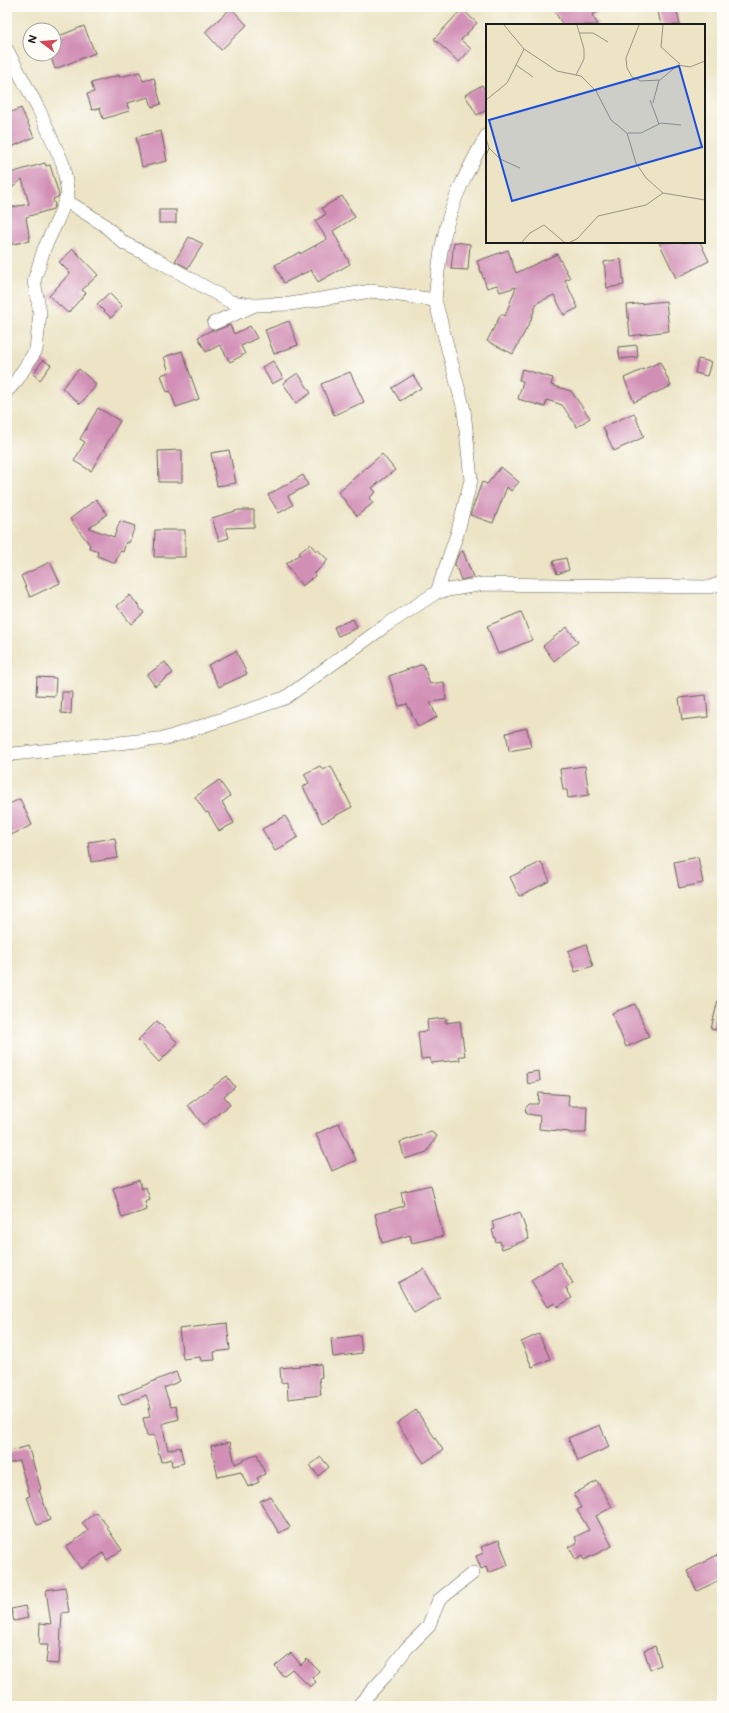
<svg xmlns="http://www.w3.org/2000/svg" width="729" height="1713" font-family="Mali,sans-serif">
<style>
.building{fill:#d28fb6}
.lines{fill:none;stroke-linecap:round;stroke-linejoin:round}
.minor-casing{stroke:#656257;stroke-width:14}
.minor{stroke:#fff;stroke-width:13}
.inset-road{fill:none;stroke:#999481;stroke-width:1}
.view{fill:#1d4ed8;fill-opacity:0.15;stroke:#1d4ed8;stroke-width:2}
.inset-edge{fill:none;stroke:#1c1c1c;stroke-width:2}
</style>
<rect width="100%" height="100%" fill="#fdfcf7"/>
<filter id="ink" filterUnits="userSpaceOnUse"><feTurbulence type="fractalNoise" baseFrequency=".025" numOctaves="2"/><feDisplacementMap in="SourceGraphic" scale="8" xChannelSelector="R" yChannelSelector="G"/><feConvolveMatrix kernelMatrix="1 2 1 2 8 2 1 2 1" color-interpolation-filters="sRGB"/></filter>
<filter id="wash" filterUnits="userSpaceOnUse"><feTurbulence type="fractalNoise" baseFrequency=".012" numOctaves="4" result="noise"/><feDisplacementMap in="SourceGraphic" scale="16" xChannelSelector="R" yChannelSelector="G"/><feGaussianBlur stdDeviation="0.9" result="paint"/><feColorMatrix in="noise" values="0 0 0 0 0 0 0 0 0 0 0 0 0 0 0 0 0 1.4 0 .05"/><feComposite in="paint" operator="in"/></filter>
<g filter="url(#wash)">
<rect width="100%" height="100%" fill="#ece4c5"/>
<g id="blocks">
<g class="building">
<path d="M552 7H606L592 15 598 25H563Z"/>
<path d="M657 7H676L680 25H661Z"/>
<path d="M231 8 247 25 221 50 205 32Z"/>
<path d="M462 9 477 23 461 40 471 49 459 62 434 39Z"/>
<path d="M84 26 95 53 55 69 50 54H54V38Z"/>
<path d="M140 72 143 81 154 78 161 104 152 107 149 97 127 103 129 111 103 119 100 108 92 110 87 94 94 92 91 83 119 75V77Z"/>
<path d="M482 85 487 95V110L477 115 465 95Z"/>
<path d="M21 108 34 137 7 149V114Z"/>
<path d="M161 131 167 161 142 167 136 137Z"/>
<path d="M45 163 46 166 50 165 59 195 58 197 53 199 55 205 53 209 26 217 30 241 7 245V208L29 204 22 179 7 193V174Z"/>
<path d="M342 196 355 217 333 231 350 264 318 282 311 270 284 283 275 265 300 252V254L327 239 315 221 326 214 322 208Z"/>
<rect x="159" y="210" width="17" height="13"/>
<path d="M189 237 203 244 188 268 175 261Z"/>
<path d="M454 242 470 244 468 270 451 269Z"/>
<path d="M659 242H700L709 261 676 278Z"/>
<path d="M73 249 98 275 82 290 86 293 68 313 49 296 70 273 59 262Z"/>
<path d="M508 250 516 273 557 254 570 278 565 280 578 308 564 315 554 295 537 303 530 322 513 354 487 341 501 314 505 316 516 287 500 292 497 285 487 288 477 261Z"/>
<path d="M621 259 624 285 607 288 604 262Z"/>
<path d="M109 293 122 306 111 318 97 304Z"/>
<path d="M666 301 669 331 630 336 627 305Z"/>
<path d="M289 321 298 345 274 354 265 330Z"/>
<path d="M230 325 234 334 250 326 257 338 241 346 245 354 230 362 220 345 206 352 198 337 212 330H217Z"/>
<path d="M637 345 638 357 620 359 618 347Z"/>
<path d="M182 351 199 399 176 407 170 391 167 392 161 375 169 372 164 357Z"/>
<path d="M698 359 711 362 707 376 695 373Z"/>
<path d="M43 360 51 365 40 380 33 374Z"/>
<path d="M273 361 283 378 272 384 262 367Z"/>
<path d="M660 362 671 386 634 402 624 378Z"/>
<path d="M79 369 95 383V387L80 404 62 388Z"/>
<path d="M522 369 553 378 551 385 571 391 590 418 577 427 562 405 547 400 545 407 518 399 523 381 519 380Z"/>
<path d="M350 372 364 402 334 415 321 384Z"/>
<path d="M298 373 311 393 296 403 283 383Z"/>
<path d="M413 375 421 388 400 401 392 388Z"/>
<path d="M98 408 120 421 91 471 74 461 85 442 80 439Z"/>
<path d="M634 413 644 437 614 451 603 427Z"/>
<path d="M182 450V482H159L158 451Z"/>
<path d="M229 450 236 483 217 486 211 453Z"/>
<path d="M382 454 395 470 372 488 376 492 369 498 373 503 357 516 338 492Z"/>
<path d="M501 467 519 482 511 491 507 487 493 523 470 515 482 482 487 484Z"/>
<path d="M303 475 308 485 288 496 293 505 279 513 268 495Z"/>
<path d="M96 499 107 514 89 528 114 537 120 521 135 526 129 543 126 542 123 552 120 551 115 563 97 556 98 551 89 548 90 545 70 519Z"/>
<path d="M239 510H254V527L226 528 229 538 219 541 212 518Z"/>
<path d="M155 530H185V557H154Z"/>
<path d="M310 544 316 551 318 550 328 560 314 574 315 576 302 586 286 564 300 554 299 553Z"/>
<path d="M463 551 473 577 461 580 455 564 459 553Z"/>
<path d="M566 558 569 570 557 574 553 561Z"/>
<path d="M50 562 60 583 30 597 21 576Z"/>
<path d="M130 595 144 613 131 624 117 606Z"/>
<path d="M521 612 532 640 498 654 487 626Z"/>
<path d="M353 619 357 628 338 636 334 627Z"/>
<path d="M567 627 578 642 554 661 543 646Z"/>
<path d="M236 651 247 674 219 687 208 665Z"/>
<path d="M165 662 173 673 155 686 147 675Z"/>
<path d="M423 664 430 684 444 682 446 700 430 702 437 717 418 727 407 704 399 706 389 676Z"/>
<path d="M37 677 56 678 55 696 36 695Z"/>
<path d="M62 692H72L71 714 61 713Z"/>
<path d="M706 695 708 717 682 720 679 698Z"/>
<path d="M527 728 531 747 509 751 506 733Z"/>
<path d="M320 766 323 770 331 766 352 807 322 823 303 787 309 783 304 774Z"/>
<path d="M585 766 589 795 568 798 567 790H563L560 769Z"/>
<path d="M219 780 230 796 222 802 234 823 219 831 208 812 206 813 195 797Z"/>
<path d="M20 799 32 825 11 835 7 827V805Z"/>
<path d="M285 816 298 837 275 851 262 829Z"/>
<path d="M115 838 118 858 91 862 88 842Z"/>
<path d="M698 857 703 883 679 888 674 862Z"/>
<path d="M541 862 550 881 519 896 510 877Z"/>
<path d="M586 944 593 966 575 972 568 951Z"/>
<path d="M718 1000 722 1001V1031L711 1029Z"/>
<path d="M635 1004 649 1037 626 1047 612 1013Z"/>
<path d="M446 1018V1023L460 1021 465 1056H459L460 1060 431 1063 430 1058 421 1059 418 1032 428 1031 427 1020Z"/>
<path d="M157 1021 178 1043 159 1062 138 1040Z"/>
<path d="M539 1071 540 1081 528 1084 526 1073Z"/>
<path d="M227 1076 235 1087 224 1096 230 1105 203 1125 188 1105Z"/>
<path d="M539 1093 569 1095 568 1106H587L586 1133H569V1132L539 1129 540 1116 527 1114 525 1109 529 1104H538Z"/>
<path d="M339 1123 356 1160 332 1171 316 1134Z"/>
<path d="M431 1132 437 1136 427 1152 405 1159 400 1142Z"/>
<path d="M139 1180 142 1189 146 1187 150 1200 145 1202 147 1210 122 1218 113 1188Z"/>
<path d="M431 1185 443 1236 412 1243 410 1235 382 1243 375 1214 404 1206 401 1192Z"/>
<path d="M520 1212 529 1239 502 1249 500 1241 496 1242 492 1230 495 1229 492 1222Z"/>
<path d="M560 1262 573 1283 566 1288 572 1298 557 1307 555 1303 547 1307 531 1280Z"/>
<path d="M424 1269 440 1298 414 1313 398 1283Z"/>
<path d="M227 1323 230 1350 214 1352 215 1360 201 1361 200 1357 183 1359 179 1329Z"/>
<path d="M539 1334 550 1359 532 1367 521 1342Z"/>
<path d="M360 1335 362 1353 333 1357 331 1339Z"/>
<path d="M321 1364 322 1377 319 1378 321 1395 288 1399 287 1382 281 1383 280 1368Z"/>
<path d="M176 1372 180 1381 164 1388 171 1407 176 1406 179 1419 162 1424 168 1450 180 1447 184 1463 172 1466 171 1459 161 1462 154 1435 147 1436 143 1418 150 1417 148 1408H151L146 1395 122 1405 118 1396Z"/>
<path d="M416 1410 443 1450 424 1463 397 1423Z"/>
<path d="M600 1425 609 1447 578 1461 568 1438Z"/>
<path d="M230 1442 235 1464 257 1454 265 1474 257 1478 259 1482 248 1487 241 1472 218 1477 211 1446Z"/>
<path d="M28 1446 41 1489 39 1490 50 1520 37 1525 27 1497 30 1496 19 1461 7 1464V1452Z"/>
<path d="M321 1457 329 1467 318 1476 310 1465Z"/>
<path d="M597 1481 612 1507 596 1516 612 1546 584 1560 582 1556 576 1560 569 1547 577 1543 575 1537 589 1530 577 1510 581 1508 574 1494Z"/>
<path d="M270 1496 290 1527 279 1533 260 1501Z"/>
<path d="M96 1512 108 1527 107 1528 122 1550 107 1560 103 1553 81 1569 66 1547 88 1531 82 1523Z"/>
<path d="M499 1540 508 1565 488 1573 486 1567 481 1569 476 1556 484 1553 481 1547Z"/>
<path d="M717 1555 722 1564V1579L697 1591 687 1571Z"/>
<path d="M65 1587 69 1612 62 1613 59 1664 46 1663 48 1645H39L40 1623 51 1624 46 1590Z"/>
<path d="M25 1606 28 1618 14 1621 11 1609Z"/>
<path d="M655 1646 661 1665 650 1669 644 1650Z"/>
<path d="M291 1653 301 1665 307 1659 319 1671 312 1678 316 1682 310 1687 292 1669 283 1676 275 1666Z"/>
</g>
</g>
</g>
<g filter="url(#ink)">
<use href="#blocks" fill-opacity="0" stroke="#656257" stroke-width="1"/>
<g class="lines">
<defs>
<g id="minor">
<path d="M7 50 39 110 63 164 68 194 58 219 44 249 34 281 40 313 36 350 17 380 7 391"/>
<path d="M65 200 103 224 124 243 154 258 231 302 253 305"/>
<path d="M214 323 255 305 290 304 371 291 435 300"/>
<path d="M437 592 457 534 471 480 464 410 435 300C437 279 439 257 444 237 451 201 469 167 487 135"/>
<path d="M7 757 13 754 167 738 285 698 385 626 437 592 483 584 710 587 722 583"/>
<path d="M358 1706 386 1675 407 1648 428 1627 439 1600 473 1573"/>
</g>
</defs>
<use href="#minor" class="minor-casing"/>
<use href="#minor" class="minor"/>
</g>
</g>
<g transform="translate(486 24)">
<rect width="219" height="219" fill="#ece4c5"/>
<path class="inset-road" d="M18 1 38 25 71 47 95 52 110 67 125 96 141 109 150 139 160 154 177 169M153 1 140 34 141 44 146 53 155 57 174 56 192 41 204 43 219 37M177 1 175 23 194 40M94 9H107L122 18M30 41 47 53M90 51 98 35V25L91 1M0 76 21 59 38 25M164 76 173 100M167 79 173 56M142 109H155L175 99 195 101M0 114 3 124 0 132M3 124 14 135 34 144M36 218 44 209 58 201 78 218M84 218 91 215 112 192 160 181 177 169 219 176"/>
<path class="view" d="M193 42 216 123 26 177 3 96Z"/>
<rect width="219" height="219" class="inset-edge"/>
</g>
<rect width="729" height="1713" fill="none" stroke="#fdfcf7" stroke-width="24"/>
<g transform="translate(42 42) rotate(286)"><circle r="19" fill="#fdfcf7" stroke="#a3a29f"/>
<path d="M0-3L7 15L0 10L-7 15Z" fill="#d1495b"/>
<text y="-6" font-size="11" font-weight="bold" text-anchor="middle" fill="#1c1c1c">N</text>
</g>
</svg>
